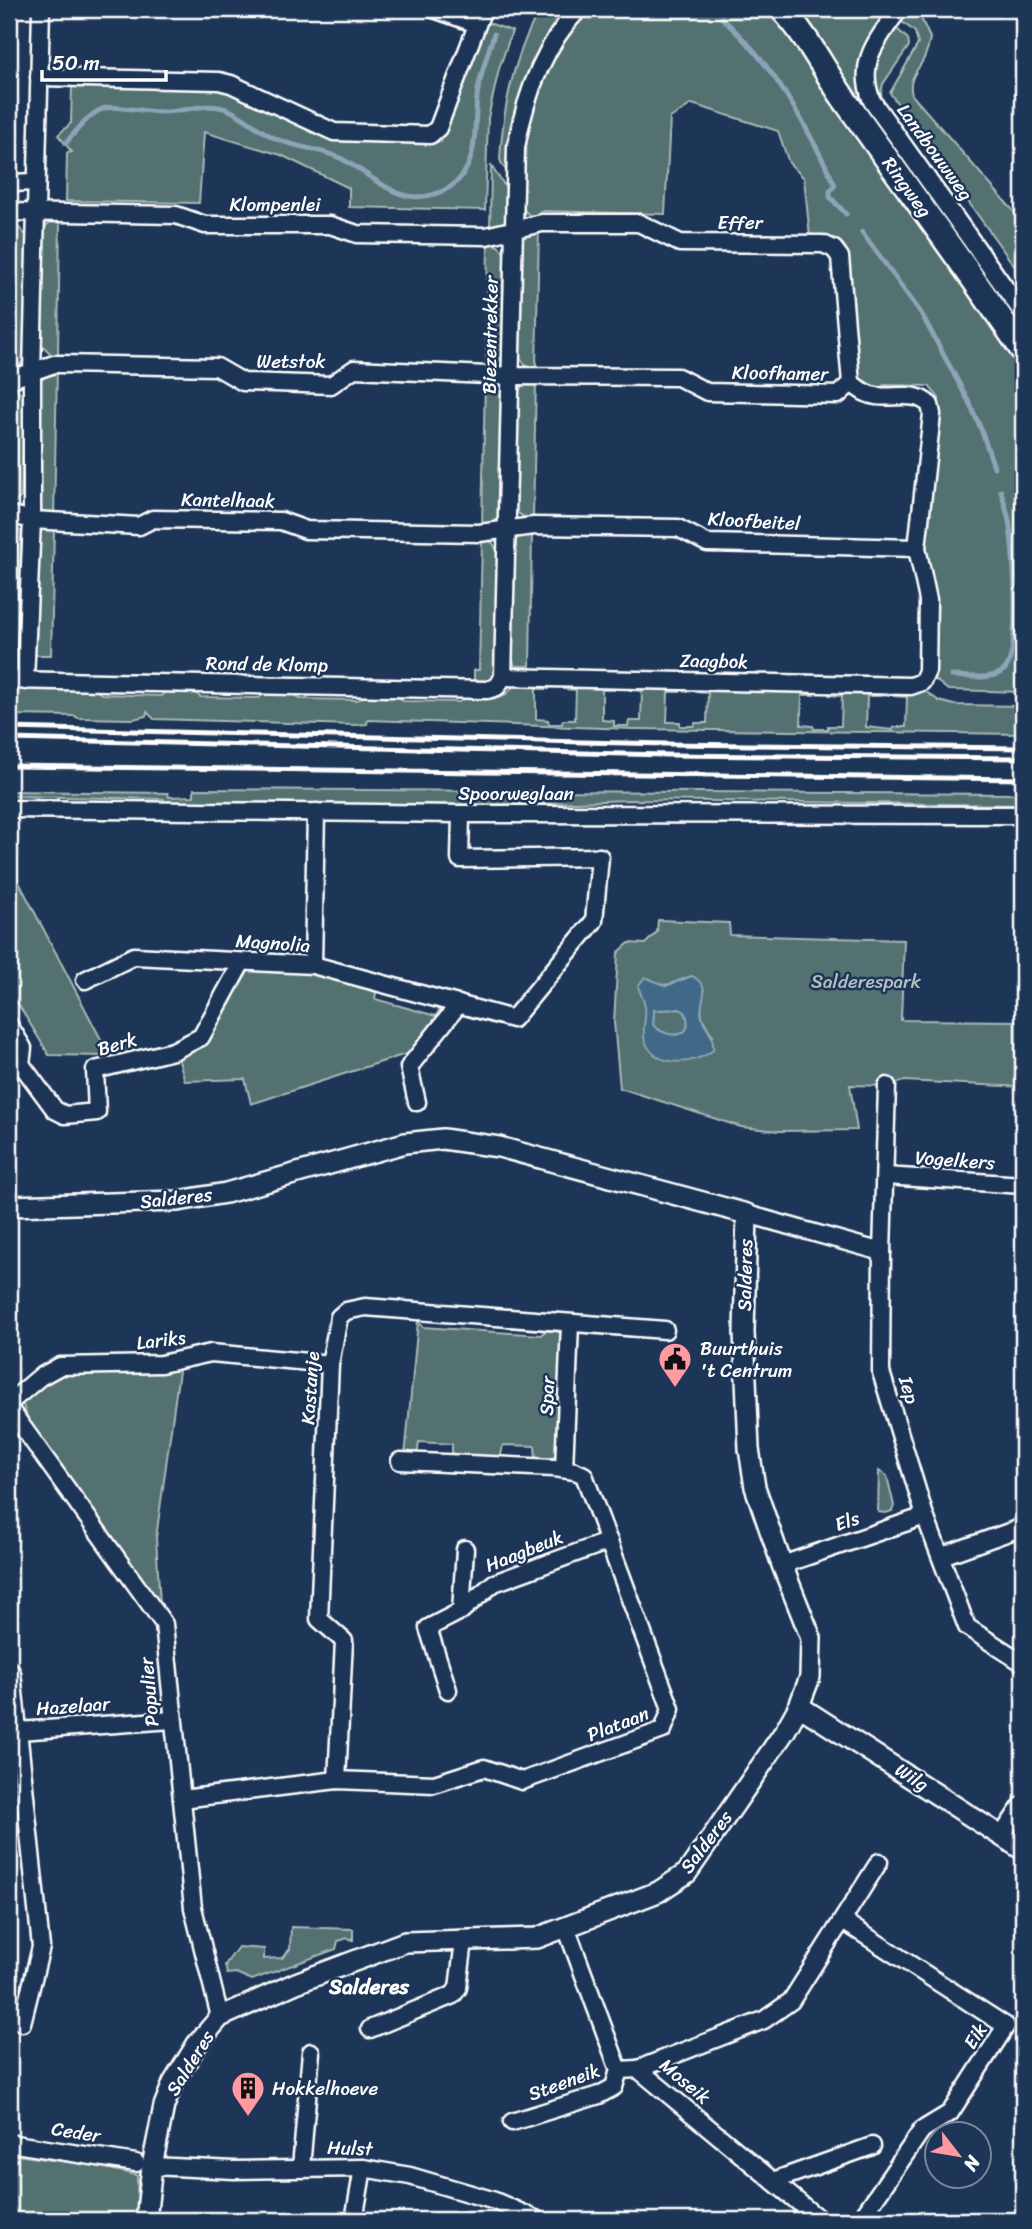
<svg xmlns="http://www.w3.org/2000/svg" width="1032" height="2229" font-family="Sriracha,sans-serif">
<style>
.green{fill:#53716f;stroke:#a9b8b7;stroke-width:2;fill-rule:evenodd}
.water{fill:#3f6787;stroke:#8ca4b7;stroke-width:2;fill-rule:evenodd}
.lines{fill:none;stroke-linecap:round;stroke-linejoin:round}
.stream{stroke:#8ca4b7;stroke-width:5}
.minor-casing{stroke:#fff;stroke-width:21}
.tertiary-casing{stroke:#fff;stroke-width:24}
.secondary-casing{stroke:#fff;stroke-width:28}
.minor{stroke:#1d3557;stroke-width:16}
.tertiary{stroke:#1d3557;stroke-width:19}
.secondary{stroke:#1d3557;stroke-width:23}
.rail{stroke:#fff;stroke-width:5}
.labels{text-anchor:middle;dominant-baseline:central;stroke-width:5;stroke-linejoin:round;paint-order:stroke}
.street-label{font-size:19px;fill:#fff;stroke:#1d3557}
.park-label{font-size:19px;fill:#b2bfbe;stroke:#1d3557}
.poi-label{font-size:19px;fill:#fff;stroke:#1d3557;text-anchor:start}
.neighbourhood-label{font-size:21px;font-weight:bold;fill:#fff;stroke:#1d3557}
</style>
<rect width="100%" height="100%" fill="#1d3557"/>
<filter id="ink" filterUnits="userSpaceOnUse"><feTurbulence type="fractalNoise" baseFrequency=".0143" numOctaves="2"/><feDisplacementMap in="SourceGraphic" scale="14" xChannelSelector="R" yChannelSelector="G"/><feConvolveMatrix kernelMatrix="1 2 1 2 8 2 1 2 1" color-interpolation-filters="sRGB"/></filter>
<g filter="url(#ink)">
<g class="green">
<path d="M540 9H568C530 57 510 110 506 170L502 165 500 159C503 106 514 55 540 9Z"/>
<path d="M591 9H776L1023 371V692L948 690 933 678 924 538 939 398 929 386 884 385 877 390C868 387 861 381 856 373L846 249C839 235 824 238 810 237L804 178 789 163 778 131 692 104 670 118 665 214 540 211V216L529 215 523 209C520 199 524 194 524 184 524 118 544 56 591 9Z"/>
<path d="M800 9H871L882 19C861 51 847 75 870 111L866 114 811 30Z"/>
<path d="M910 9H925L920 16 930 38C929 44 927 51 925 56 919 70 907 78 912 95L1023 222V278L890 93 918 44 915 32 901 21Z"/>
<path d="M486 22 512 31 499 69 488 118 485 210 349 207V188L281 155 204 132 199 203 66 201 67 153 72 152 58 135 71 123 72 86 222 89 348 140 441 142Z"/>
<path d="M896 28 908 39 909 46 883 84 881 93 884 105C865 76 878 53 896 28Z"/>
<path d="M491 164C494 174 503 180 506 189 507 193 507 218 505 223 502 228 496 230 490 231Z"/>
<path d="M9 218 27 236 24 360 13 371 9 370Z"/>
<path d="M60 219 58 353 53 356 40 343 43 238C44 226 47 221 60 219Z"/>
<path d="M539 229 536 367 525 365 518 354 521 240 525 233Z"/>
<path d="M488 243C498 244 505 249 505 260L503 356C499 363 494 366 486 366Z"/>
<path d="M53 369H57L54 517 46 516 37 510 39 382Z"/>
<path d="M485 379 499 384 503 394 500 514 493 525 482 527Z"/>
<path d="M536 380 533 518C524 518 519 516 515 508L518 392 525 382Z"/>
<path d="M9 385H12L24 396 21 497 11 506H9Z"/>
<path d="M9 521 21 532 18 654H9Z"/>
<path d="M44 529 54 530 51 655H33L36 534Z"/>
<path d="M532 531 530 666H515L512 657 515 542 521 533Z"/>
<path d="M484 539 492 542 499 553 495 673 488 681 474 682V670H479L482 540Z"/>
<path d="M519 683 549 684V689H536V719L548 720 549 724H562L563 720H575L576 690 564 689V684L615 685 614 690H602V720L614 721V726H628L629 721H641L642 691 630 690V686L681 687 680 692H668L667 722H680V726H694L695 723H707L708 693 696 692 695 687 814 690V695H802L801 725 813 726 814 729H828V726H841L842 696 829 695V690L880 691V696H867L866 727 893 730 894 727H906L907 697 894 696 895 691H925L939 701 954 705 1023 706V734L633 729 368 720 367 724 355 725 154 719 147 712 146 716 133 719 78 718 75 716 9 715V687L95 689 101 694 161 696 167 690 194 691 200 697 259 698 265 693H294L300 699 358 700 365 695H397L403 701 459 702 466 697C477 697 497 702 506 694 512 689 511 686 519 683Z"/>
<path d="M194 789 1023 794V805L630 800 434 807 165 804 164 799 9 796V791L168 793 169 797 194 796Z"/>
<path d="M9 863 105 1047 125 1039 129 1048 104 1056 49 1055 9 989Z"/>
<path d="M658 920 729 923 730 935 904 940 901 1020 1023 1021V1087L904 1081 887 1086 850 1085 857 1130 779 1131 741 1127 620 1088 614 1022 618 953 629 943 645 944 657 932ZM692 976C710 986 698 1000 702 1016 704 1023 709 1030 713 1036L645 1041 646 1008 650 979C665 992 676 980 692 976Z"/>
<path d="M251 967H310L377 987 375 999 436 1016 442 1005 448 1009 410 1058 406 1054 251 1104 245 1079 185 1081 177 1054 213 1028Z"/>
<path d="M680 1009 685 1012C697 1039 668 1040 653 1025L654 1010Z"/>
<path d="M418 1321 423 1327 541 1335 547 1329H554L564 1335 559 1452C552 1460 546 1460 536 1460L535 1446 503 1445 500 1460 452 1457V1444L419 1442 417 1457 405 1456Z"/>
<path d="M173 1368 179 1371 156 1538 160 1604 41 1441 30 1424 21 1400 49 1378 63 1375Z"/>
<path d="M879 1471 887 1476 894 1506 892 1511 886 1513 878 1512Z"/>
<path d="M291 1927 353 1929V1940L348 1938 338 1941 336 1949 252 1980 236 1973 227 1974 225 1965 238 1947 264 1949V1959L282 1958 290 1949Z"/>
<path d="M9 2154 95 2166 137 2175 138 2220H9Z"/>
</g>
<path class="water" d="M692 976C715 989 697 1001 702 1018 707 1033 714 1032 713 1050 694 1066 655 1068 645 1041 641 1031 647 1018 645 1007 644 1000 640 993 638 986L645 977 666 986ZM680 1009 685 1012C697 1039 667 1040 653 1025L654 1010Z"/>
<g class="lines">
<g class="stream">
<path d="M722 18C733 29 746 41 756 53 788 92 814 140 835 185L830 191V197L846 214"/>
<path d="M66 143C106 93 105 109 161 112 184 113 207 100 229 110 247 118 261 133 279 140 299 148 320 149 340 158 371 173 397 207 435 194 445 191 454 186 461 177 480 154 473 117 478 90 482 70 488 52 494 34"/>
<path d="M862 232 921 313 969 402 981 429 994 467"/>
<path d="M952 676C967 676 992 681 1004 670 1021 655 1014 552 1010 528 1009 515 1004 503 1001 491"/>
</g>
<defs>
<g id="minor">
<path d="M434 9 477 24"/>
<path d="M899 9C878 40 856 61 872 101L1023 313"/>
<path d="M39 77 219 81 231 84 334 132 430 135 438 128 483 9"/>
<path d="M9 183 36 182"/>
<path d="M9 212 176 215 205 225H330L357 234 486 236 542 223H639L680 243 823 244 834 249 840 257 851 383"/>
<path d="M9 380 54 364H60L217 367 243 382 331 385 354 369 510 376 678 377 707 392 838 395 851 383C859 389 866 395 876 396 895 399 915 390 930 405L932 414 917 548 928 600 927 671 922 682 911 686 503 677"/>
<path d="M9 514 32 520 139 526 153 519 281 521 306 530 479 533 534 526 678 528 707 543 917 548"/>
<path d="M503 677 516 147C525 97 543 46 579 9"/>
<path d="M9 680 487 690 497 687 503 677"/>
<path d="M25 681 32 520V372L41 9"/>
<path d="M9 809 461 814 1023 815"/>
<path d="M313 965 316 812"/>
<path d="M85 980 134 956 313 965 513 1019 594 921 600 857 460 859 461 814"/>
<path d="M9 1025 23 1048 21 1064 9 1071"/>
<path d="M21 1064 55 1110 65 1115 97 1112 95 1070 173 1051 201 1037 242 962"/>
<path d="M887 1086 882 1252 881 1372 925 1516 967 1627 1023 1663"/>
<path d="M417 1102 409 1067 459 1004"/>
<path d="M885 1176 1023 1185"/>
<path d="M747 1214 882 1252"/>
<path d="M9 1403 40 1377 60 1366 161 1364 211 1353 330 1364"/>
<path d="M9 1408 164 1624 193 1908 220 2017"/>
<path d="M564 1469 570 1324"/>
<path d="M942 1556 1023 1527"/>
<path d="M782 1565 925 1516"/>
<path d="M461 1611 465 1549"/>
<path d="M9 1669 12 1673 41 1947 22 2023"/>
<path d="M448 1690 428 1628 461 1611 494 1583 609 1541"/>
<path d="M19 1731 172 1720"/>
<path d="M337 1780 344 1641 319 1619 330 1364 339 1317 346 1311 365 1307 665 1330"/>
<path d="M182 1799 337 1780 434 1784 484 1768 522 1781 663 1730 671 1709 584 1475 575 1471 554 1468 400 1461"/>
<path d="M1002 1835 1023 1804"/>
<path d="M843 1921 1006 2026 950 2113 922 2130 860 2220"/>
<path d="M566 1927 619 2070 638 2069 820 2220"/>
<path d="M370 2029 453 1995 458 1988 464 1941"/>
<path d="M638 2069 764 2020 791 2001 879 1862"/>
<path d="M512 2122 599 2095 614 2087 619 2070"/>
<path d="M9 2143 136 2163"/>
<path d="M152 2166 234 2170 363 2168 410 2176 495 2201 538 2220"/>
<path d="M301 2168 311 2052"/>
<path d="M773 2181 872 2146"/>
<path d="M354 2220 363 2168"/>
</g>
<g id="tertiary">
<path d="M9 1206 178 1201 226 1193 405 1143 443 1139 499 1147 747 1214 744 1332 749 1449 755 1487 782 1565 811 1638 810 1677 799 1706 785 1731 687 1873 658 1892 537 1938 405 1942 296 1983 220 2017 197 2044 173 2083 164 2106 152 2166 146 2220"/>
<path d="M799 1706 1023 1850"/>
</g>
<path id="secondary" d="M782 9C809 37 826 75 849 106 907 188 967 268 1023 351"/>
</defs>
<use href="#minor" class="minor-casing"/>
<use href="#tertiary" class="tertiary-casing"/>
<use href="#secondary" class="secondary-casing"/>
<use href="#minor" class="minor"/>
<use href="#tertiary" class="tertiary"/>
<use href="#secondary" class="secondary"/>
<g class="rail">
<path d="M9 728 667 744 1023 748"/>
<path d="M9 739 667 755 1023 758"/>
<path d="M9 766 1023 779"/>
</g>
</g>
</g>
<defs>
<symbol id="civic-pin" viewBox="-11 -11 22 30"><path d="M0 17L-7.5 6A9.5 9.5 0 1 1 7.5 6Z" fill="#ff9aa2" stroke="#1d3557"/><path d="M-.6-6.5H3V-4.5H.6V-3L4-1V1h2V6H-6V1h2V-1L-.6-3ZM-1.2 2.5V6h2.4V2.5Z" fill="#111"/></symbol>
<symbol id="building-pin" viewBox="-11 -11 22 30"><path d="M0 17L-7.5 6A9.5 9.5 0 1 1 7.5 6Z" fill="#ff9aa2" stroke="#1d3557"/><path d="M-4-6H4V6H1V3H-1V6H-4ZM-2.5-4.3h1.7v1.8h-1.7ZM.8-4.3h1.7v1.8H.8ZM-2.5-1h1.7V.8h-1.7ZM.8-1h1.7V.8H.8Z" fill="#111"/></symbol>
</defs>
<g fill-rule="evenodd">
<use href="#civic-pin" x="656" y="1340" width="38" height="52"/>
<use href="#building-pin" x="229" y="2069" width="38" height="52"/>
</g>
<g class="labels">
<g class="street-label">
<text transform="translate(935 152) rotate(54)">Landbouwweg</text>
<text transform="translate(907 187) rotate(54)">Ringweg</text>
<text x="275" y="204">Klompenlei</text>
<text x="740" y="222">Effer</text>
<text transform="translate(490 335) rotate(-89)">Biezentrekker</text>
<text x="291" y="361">Wetstok</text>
<text transform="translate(780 373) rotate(1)">Kloofhamer</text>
<text transform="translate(228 500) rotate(1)">Kantelhaak</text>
<text transform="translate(754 521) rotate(3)">Kloofbeitel</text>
<text transform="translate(714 661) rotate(1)">Zaagbok</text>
<text transform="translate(267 664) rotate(1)">Rond de Klomp</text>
<text x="516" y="793">Spoorweglaan</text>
<text transform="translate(273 943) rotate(4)">Magnolia</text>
<text transform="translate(117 1044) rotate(-16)">Berk</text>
<text transform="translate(955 1160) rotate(4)">Vogelkers</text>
<text transform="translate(176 1198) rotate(-6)">Salderes</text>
<text transform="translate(745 1275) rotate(-89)">Salderes</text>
<text transform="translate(161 1340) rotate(-7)">Lariks</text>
<text transform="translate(310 1388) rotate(-86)">Kastanje</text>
<text transform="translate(909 1390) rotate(73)">Iep</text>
<text transform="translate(547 1396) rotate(-88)">Spar</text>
<text transform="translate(847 1521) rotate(-19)">Els</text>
<text transform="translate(524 1551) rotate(-22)">Haagbeuk</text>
<text transform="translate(149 1692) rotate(-95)">Populier</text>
<text transform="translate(73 1706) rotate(-4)">Hazelaar</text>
<text transform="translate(618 1724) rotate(-21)">Plataan</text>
<text transform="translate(912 1777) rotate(33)">Wilg</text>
<text transform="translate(706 1842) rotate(-53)">Salderes</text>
<text transform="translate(975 2036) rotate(-57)">Eik</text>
<text transform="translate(190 2063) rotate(-58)">Salderes</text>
<text transform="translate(685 2081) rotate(40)">Moseik</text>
<text transform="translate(564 2082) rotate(-20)">Steeneik</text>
<text transform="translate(76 2132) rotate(9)">Ceder</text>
<text transform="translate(350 2148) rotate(2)">Hulst</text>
</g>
<g class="park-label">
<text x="866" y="981">Salderespark</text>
</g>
<g class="poi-label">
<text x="700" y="1348">Buurthuis<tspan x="700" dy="22">'t Centrum</tspan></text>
<text x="272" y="2088">Hokkelhoeve</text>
</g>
<g class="neighbourhood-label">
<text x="369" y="1987">Salderes</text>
</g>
</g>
<rect width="1032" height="2229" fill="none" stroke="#1d3557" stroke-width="35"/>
<rect x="18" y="18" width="997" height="2194" fill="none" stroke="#fff" stroke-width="2.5" filter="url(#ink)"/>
<g transform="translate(958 2155) rotate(121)"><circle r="33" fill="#1d3557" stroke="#77869a" stroke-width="2"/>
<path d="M0-5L12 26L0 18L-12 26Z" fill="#ff9aa2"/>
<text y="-10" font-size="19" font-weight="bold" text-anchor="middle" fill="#ffffff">N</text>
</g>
<path d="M42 70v10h124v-10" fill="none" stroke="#ffffff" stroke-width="3.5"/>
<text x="52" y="70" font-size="21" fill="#ffffff" stroke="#1d3557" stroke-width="5" paint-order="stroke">50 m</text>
</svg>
